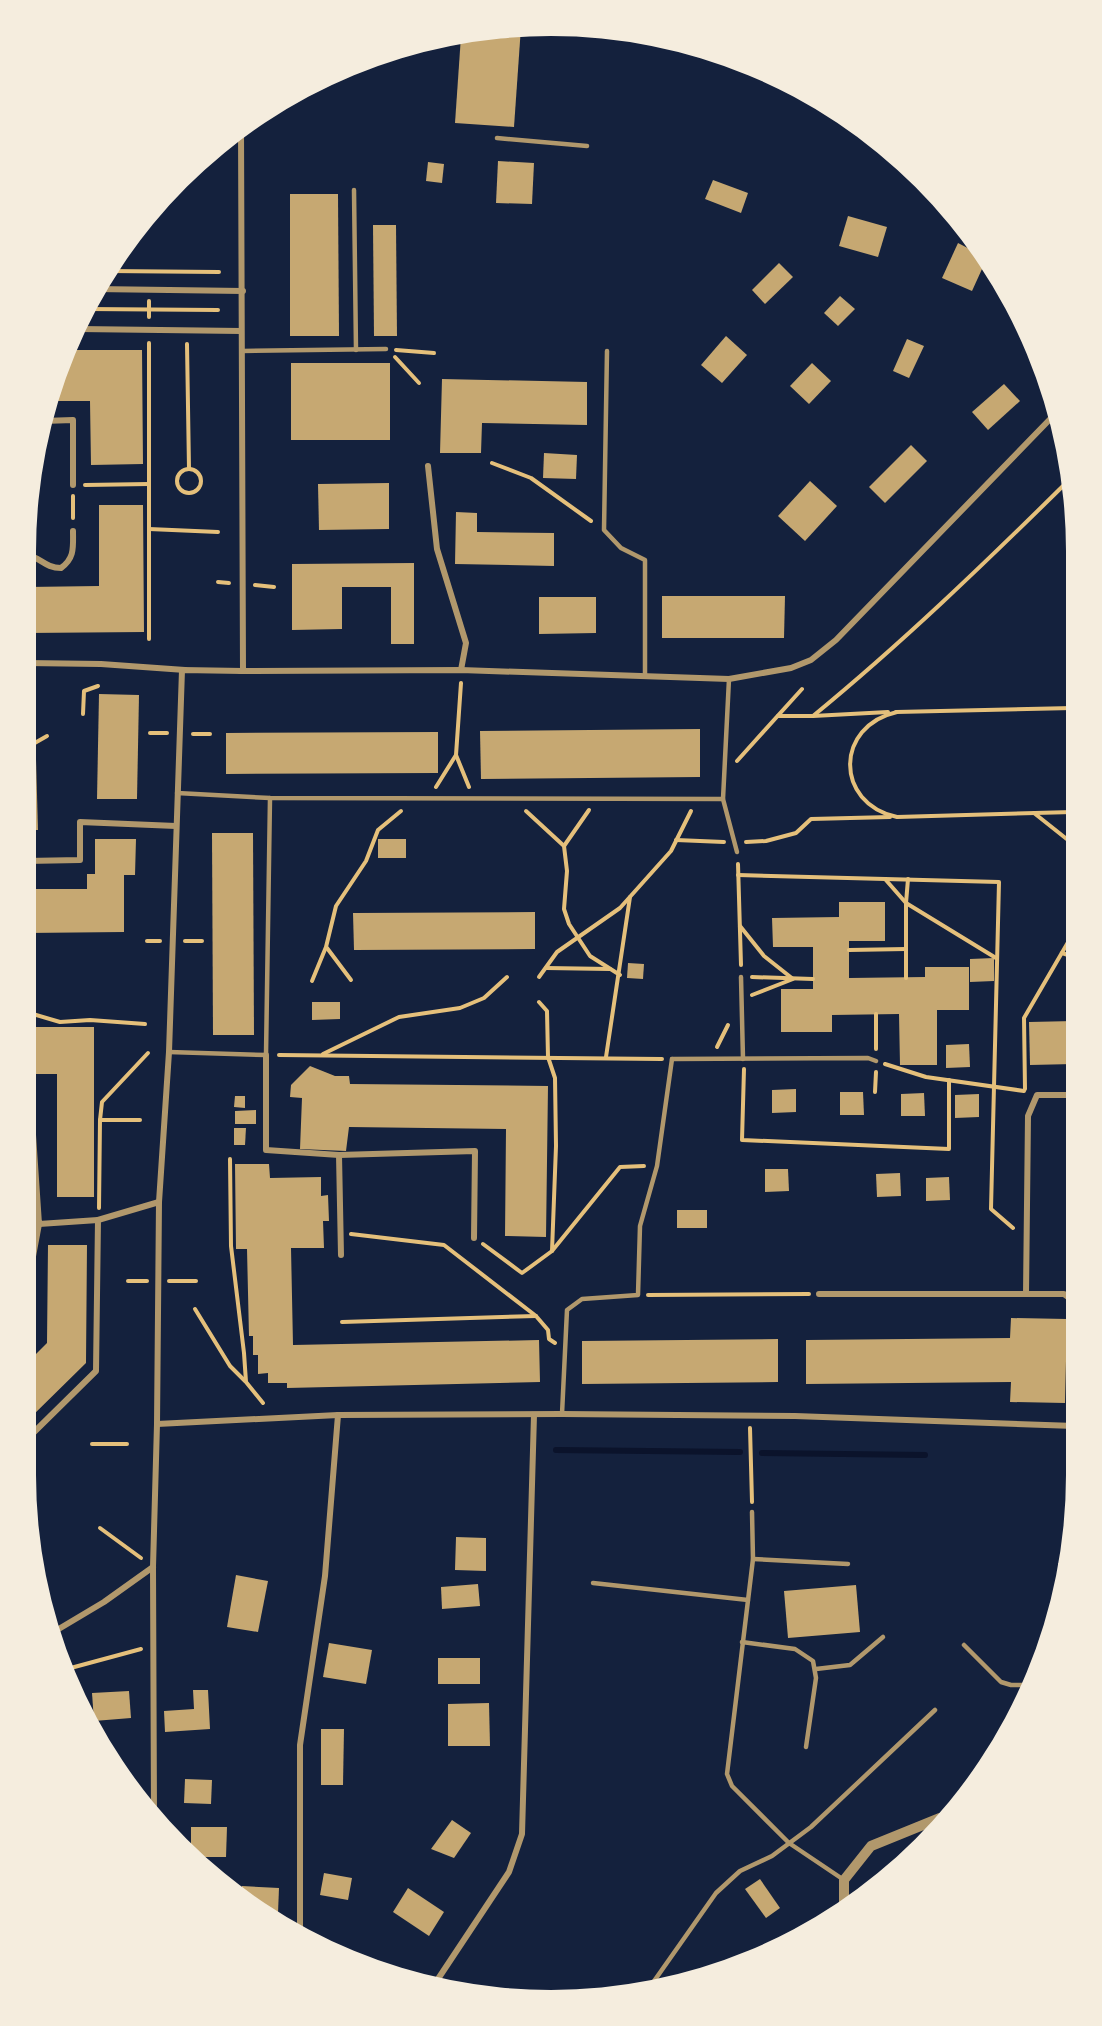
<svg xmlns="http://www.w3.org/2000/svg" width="1102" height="2026" font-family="Inter,sans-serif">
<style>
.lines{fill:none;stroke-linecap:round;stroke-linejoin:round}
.stream{stroke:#0b132b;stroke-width:6}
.building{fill:#c6a872}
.path{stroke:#e5c07b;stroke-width:4}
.service{stroke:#b1986c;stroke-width:4.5}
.minor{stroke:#b1986c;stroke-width:6}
.tertiary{stroke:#b1986c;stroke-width:10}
</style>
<rect width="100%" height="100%" fill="#14213d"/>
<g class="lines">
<g class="stream">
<path d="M556 1450 740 1452"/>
<path d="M762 1453 925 1455"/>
</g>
</g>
<g class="building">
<path d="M516 27H521L514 127 455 123 461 36Z"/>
<path d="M498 161 534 163 532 204 496 203Z"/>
<path d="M428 162 444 164 442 183 426 181Z"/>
<path d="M713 180 748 193 741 213 705 199Z"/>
<path d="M290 194H338L339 336H290Z"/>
<path d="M848 216 887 227 878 257 839 246Z"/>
<path d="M373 225H396L397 336H374Z"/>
<path d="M958 243 987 258 972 291 942 278Z"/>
<path d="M779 263 793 277 765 304 752 290Z"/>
<path d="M840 296 855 309 838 326 824 313Z"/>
<path d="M726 336 747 355 722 383 701 365Z"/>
<path d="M907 339 924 346 909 378 893 371Z"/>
<path d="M70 350H142L143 464 91 465 90 401H49Z"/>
<rect x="291" y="363" width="99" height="77"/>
<path d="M812 363 831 381 809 404 790 386Z"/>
<path d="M442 379 587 382V425L482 423 481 453H440Z"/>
<path d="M1004 384 1020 401 988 430 972 412Z"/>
<path d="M911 445 927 461 885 503 869 487Z"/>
<path d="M544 453 577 455 576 479 543 478Z"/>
<path d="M810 481 837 506 805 541 778 516Z"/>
<path d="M389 483V529L319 530 318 484Z"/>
<path d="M99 505H143L144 632 26 633 27 587 99 586Z"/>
<path d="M456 512 477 513V532L554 533V566L455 564Z"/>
<path d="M414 563V644H391V587H342V629L292 630V564Z"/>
<path d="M662 596H785L784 638H662Z"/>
<path d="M539 597H596V633L539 634Z"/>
<path d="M99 694 139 695 137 799H97Z"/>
<path d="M700 729V777L481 779 480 731Z"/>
<path d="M438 732V773L226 774V733Z"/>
<path d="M26 759H36L38 830H26Z"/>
<path d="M212 833H253L254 1035H213Z"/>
<path d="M95 839H136L135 875H124V932L26 933V889H87V874H95Z"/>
<rect x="378" y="839" width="28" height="19"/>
<path d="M839 902H885V941H849V978L925 977V967H969V1010H937V1065H900L899 1014 832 1015V1032H781V989H813V947H773L772 918 839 917Z"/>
<path d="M535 912V949L354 950 353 913Z"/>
<path d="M994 958V981L970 982V959Z"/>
<path d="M628 963 644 964 643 979 627 978Z"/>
<path d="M312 1002H340V1019L312 1020Z"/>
<path d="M1074 1021V1064L1030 1065 1029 1022Z"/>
<path d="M26 1027H94V1197H57V1074H26Z"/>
<path d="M969 1044 970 1067 946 1068V1045Z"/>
<path d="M310 1066 335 1076H349L350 1084 548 1086 546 1237 505 1236 506 1129 349 1127 346 1151 300 1149 302 1098 290 1097 291 1085Z"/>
<path d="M796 1089V1112L772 1113V1090Z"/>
<path d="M840 1092H863L864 1115H840Z"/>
<path d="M924 1093 925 1116H901V1094Z"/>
<path d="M979 1094V1117L955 1118V1095Z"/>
<path d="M235 1096H245V1108L234 1107Z"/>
<path d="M256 1110V1124H235V1111Z"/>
<path d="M234 1128H246L245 1145H234Z"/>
<path d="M235 1164H269L270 1178 321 1177V1196L328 1195 329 1221H323L324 1248H291L293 1345 539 1340 540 1382 287 1388V1383H268V1373L258 1374V1355H253V1336H249L247 1249H236Z"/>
<path d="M765 1169H788L789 1191 765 1192Z"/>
<path d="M900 1173 901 1196 877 1197 876 1174Z"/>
<path d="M949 1177 950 1200 926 1201V1178Z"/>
<rect x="677" y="1210" width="30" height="18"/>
<path d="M48 1245H87L86 1363 26 1422V1364L47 1343Z"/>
<path d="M1011 1318 1067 1319 1065 1403 1010 1402 1011 1382 806 1384V1340L1010 1338Z"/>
<path d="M778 1339V1382L582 1384V1341Z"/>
<path d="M456 1537 486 1538V1571L455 1570Z"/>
<path d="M1058 1563H1066L1059 1608H1058Z"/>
<path d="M236 1575 268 1581 258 1632 227 1627Z"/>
<path d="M478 1584 480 1606 442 1609 441 1587Z"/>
<path d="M856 1585 860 1632 788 1638 784 1591Z"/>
<path d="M329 1643 372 1650 366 1684 323 1677Z"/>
<rect x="438" y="1658" width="42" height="26"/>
<path d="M193 1690H208L210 1729 165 1732 164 1711 194 1709Z"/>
<path d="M129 1691 131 1718 94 1721 92 1693Z"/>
<path d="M489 1703 490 1746H448V1704Z"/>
<path d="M321 1729H344L343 1785H321Z"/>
<path d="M185 1779 212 1780 211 1804 184 1803Z"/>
<path d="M452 1820 471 1833 454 1858 431 1849Z"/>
<path d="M191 1827H227L226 1857H200L191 1848Z"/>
<path d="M324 1873 352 1878 348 1900 320 1895Z"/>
<path d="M760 1879 780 1908 766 1918 745 1889Z"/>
<path d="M242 1886 279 1888 278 1913 259 1912 241 1895Z"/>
<path d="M408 1888 444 1912 429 1936 393 1912Z"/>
</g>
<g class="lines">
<g class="path">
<path d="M108 271 219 272"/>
<path d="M87 309 218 310"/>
<path d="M149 317V301"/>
<path d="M149 343V639"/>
<path d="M187 344 189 469"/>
<path d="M396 350 434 353"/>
<path d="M395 357 419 383"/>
<path d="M492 463 531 478 591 521"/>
<circle cx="189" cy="481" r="12"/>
<path d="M85 485 149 484"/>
<path d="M73 518V496"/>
<path d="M149 529 218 532"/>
<path d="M218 582 229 583"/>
<path d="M255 585 274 587"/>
<path d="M461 683 456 755 469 787"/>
<path d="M896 712 1073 708"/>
<path d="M897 712C835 726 834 803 897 817L1073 812"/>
<path d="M83 714 84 691 98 686"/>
<path d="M778 716H813L888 712"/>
<path d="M813 716C902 643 984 564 1066 483"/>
<path d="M150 733H167"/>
<path d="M193 734H210"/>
<path d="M26 748 47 736"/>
<path d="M737 761 802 689"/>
<path d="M436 787 456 755"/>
<path d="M526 811 564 846 567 871 564 909 569 924 590 956 620 975"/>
<path d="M1034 813 1073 844"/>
<path d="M676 840 724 842"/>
<path d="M746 842 766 841 796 833 811 819 890 817"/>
<path d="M564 846 589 810"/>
<path d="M738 864 741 965"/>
<path d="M738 875 999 882 991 1209 1013 1228"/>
<path d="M885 879 906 903 996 958"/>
<path d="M740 926 764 956 793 979 752 995"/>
<path d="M147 941H160"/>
<path d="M185 941H202"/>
<path d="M327 948 351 980"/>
<path d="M849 950 906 949"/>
<path d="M1062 953 1074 957"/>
<path d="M546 968 610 969"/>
<path d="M539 977 557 952 620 908 671 851 691 811"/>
<path d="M752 977 813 979"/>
<path d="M906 978V903L908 879"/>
<path d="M312 981 326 947 336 906 366 861 378 830 401 811"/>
<path d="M539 1002 547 1011 548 1057 555 1078 556 1146 552 1251"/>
<path d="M26 1012 60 1022 90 1020 145 1024"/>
<path d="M876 1014V1049"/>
<path d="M717 1047 728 1025"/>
<path d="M323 1054 399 1017 460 1008 484 998 507 977"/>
<path d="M279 1055 662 1059"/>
<path d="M606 1057 630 897"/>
<path d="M885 1064 926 1077 1024 1091"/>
<path d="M744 1069 742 1140 949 1149V1080"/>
<path d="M1025 1089 1024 1018 1074 932"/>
<path d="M875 1092 876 1072"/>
<path d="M100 1120H140"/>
<path d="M230 1159 231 1246 244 1353 246 1382 263 1403"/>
<path d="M99 1208 100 1120 102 1102 148 1053"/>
<path d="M351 1234 444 1245 536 1316 548 1330 549 1339 555 1343"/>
<path d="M483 1244 522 1273 552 1251 620 1167 644 1166"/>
<path d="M128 1281H147"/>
<path d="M169 1281H196"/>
<path d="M648 1295 809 1294"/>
<path d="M195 1309 230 1366 245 1381"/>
<path d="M342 1322 536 1316"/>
<path d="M750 1428 752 1502"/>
<path d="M92 1444H127"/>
<path d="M100 1528 141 1558"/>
<path d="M67 1669 141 1649"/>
</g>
<g class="service">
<path d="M497 138 587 146"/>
<path d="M354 190 356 350"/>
<path d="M242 351 386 349"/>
<path d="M607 351 604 530 621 548 645 560V676"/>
<path d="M177 793 270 798 723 799 729 679"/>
<path d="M723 799 737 852"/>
<path d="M741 977 743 1059"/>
<path d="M169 1052 266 1055 270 798"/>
<path d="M672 1059 868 1058 876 1061"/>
<path d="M562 1414 567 1310 582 1299 638 1295 640 1226 657 1166 672 1059"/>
<path d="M752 1512 753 1559 727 1774 732 1786 789 1843 844 1880"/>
<path d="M753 1559 848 1564"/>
<path d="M593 1583 748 1600"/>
<path d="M742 1642 795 1649 813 1661 816 1678 806 1747"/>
<path d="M964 1645 1001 1682 1011 1685H1028"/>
<path d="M816 1669 850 1665 883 1637"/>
<path d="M652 1984 716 1893 740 1871 772 1856 811 1827 935 1710"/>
</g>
<g class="minor">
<path d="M95 289 243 291"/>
<path d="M79 329 241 331"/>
<path d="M43 421 73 420V485"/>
<path d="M428 466 437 549 466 643 461 670"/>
<path d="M27 555C40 557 45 568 61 568 75 558 73 547 73 531"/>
<path d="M26 663 101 664 185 670"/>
<path d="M240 671 461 670 729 679 791 668 811 660 836 640 1056 413"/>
<path d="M26 861 80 860V822L176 826"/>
<path d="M266 1055V1150L339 1155 475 1151 474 1238"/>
<path d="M26 1115 32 1120 39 1224 98 1220"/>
<path d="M339 1155 341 1255"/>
<path d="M26 1294 39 1224"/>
<path d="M819 1294H1064L1075 1302"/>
<path d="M1026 1294 1028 1116 1037 1095H1074"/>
<path d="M157 1424 338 1415 562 1414 795 1416 1075 1426"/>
<path d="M26 1440 96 1371 98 1220 159 1202"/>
<path d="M52 1633 104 1602 153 1567"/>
<path d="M154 1814 153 1567 157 1424 159 1202 169 1052 182 670 243 671 241 128"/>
<path d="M300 1931V1745L325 1576 338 1415"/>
<path d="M434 1985 509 1872 522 1834 534 1415"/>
</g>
<path class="tertiary" d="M844 1903V1880L871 1846 940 1818"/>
</g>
<path d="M0 0H1102V2026H0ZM551 36H551A515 515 0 0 1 1066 551V1475A515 515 0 0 1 551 1990H551A515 515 0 0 1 36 1475V551A515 515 0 0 1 551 36Z" fill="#f5edde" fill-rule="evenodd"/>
</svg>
